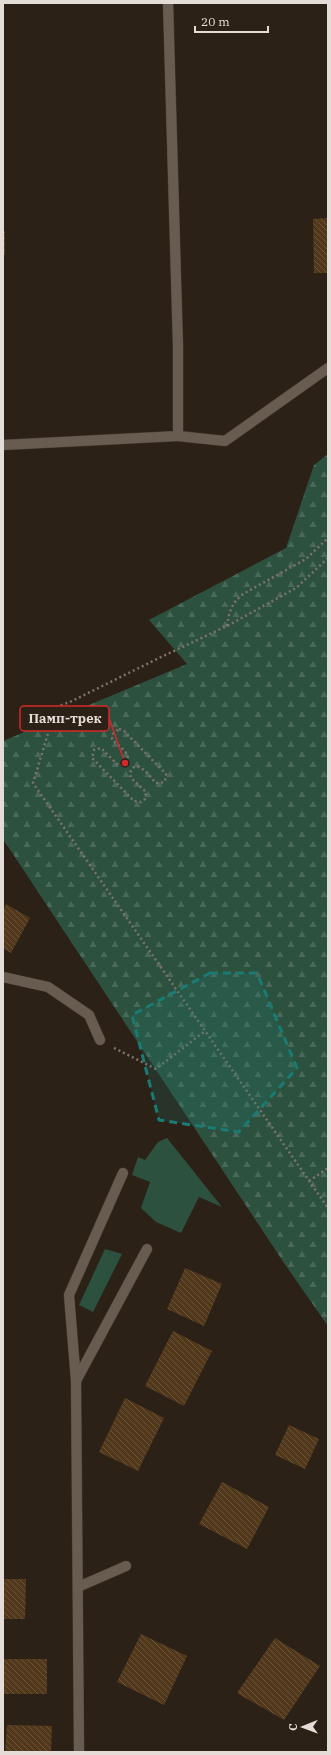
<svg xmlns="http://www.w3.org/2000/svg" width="331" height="1755" font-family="'IBM Plex Serif',serif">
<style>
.green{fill:#2d513f}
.forest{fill:url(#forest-firs)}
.building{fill:url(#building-back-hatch)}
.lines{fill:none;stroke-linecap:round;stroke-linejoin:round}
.minor-casing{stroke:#463c36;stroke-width:11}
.path{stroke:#7d736b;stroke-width:2.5;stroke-dasharray:2 3;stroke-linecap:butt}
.minor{stroke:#685c51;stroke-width:10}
.marked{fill:#1a7b73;fill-opacity:0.2;stroke:#1a7b73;stroke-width:3;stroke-dasharray:8 5;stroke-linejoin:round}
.leader{fill:none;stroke:#d62828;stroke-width:1.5}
.callout-dot{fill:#d62828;stroke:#2c2117;stroke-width:1.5}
.callout{fill:#2c2117;stroke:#d62828;stroke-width:1.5}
.callout-label{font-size:13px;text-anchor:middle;font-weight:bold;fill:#e4dcd6}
</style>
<defs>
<pattern id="forest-firs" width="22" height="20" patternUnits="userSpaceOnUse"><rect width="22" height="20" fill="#2d513f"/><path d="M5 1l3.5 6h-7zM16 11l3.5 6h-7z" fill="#4b695a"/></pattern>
<pattern id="building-back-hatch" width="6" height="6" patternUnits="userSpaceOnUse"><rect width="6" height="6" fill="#51381a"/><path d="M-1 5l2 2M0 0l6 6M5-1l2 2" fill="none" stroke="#6a543b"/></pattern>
</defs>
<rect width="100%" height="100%" fill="#2c2117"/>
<g class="green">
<path d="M167 1138 222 1207 199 1197 181 1233 156 1222 141 1208 150 1182 132 1175 138 1157 145 1160 158 1142Z"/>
<path d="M105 1249 122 1254 93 1312 79 1305Z"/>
</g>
<path class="forest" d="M328 454V1326L284 1263 3 839V741L187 664 149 620 286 548 314 465Z"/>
<g class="building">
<path d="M328 218V273H314L313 219Z"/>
<rect x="3" y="231" width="2" height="24"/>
<path d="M6 904 30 918 11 953 3 948V910Z"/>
<path d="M185 1268 222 1284 204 1326 167 1309Z"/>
<path d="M173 1331 212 1351 184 1406 145 1386Z"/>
<path d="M125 1398 164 1418 138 1471 99 1452Z"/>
<path d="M289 1425 319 1439 305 1469 275 1455Z"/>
<path d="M222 1482 269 1507 247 1549 199 1524Z"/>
<path d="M3 1579H26L25 1619H3Z"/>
<path d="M141 1634 187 1656 164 1705 117 1682Z"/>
<path d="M275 1638 320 1666 284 1720 237 1693Z"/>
<rect x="3" y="1659" width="44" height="35"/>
<path d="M7 1725 52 1726 51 1752H5Z"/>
</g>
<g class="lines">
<defs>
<g id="minor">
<path d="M178 436 225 441 328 368"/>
<path d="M3 445 178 436V347L168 3"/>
<path d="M3 977 48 987 89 1015 100 1040"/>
<path d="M76 1381 147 1249"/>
<path d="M78 1587 126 1566"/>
<path d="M79 1752 76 1381 69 1295 123 1173"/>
</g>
</defs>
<use href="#minor" class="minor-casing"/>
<g class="path">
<path d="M328 558 296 588 227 626 159 658 70 702 56 707 33 783 328 1208"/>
<path d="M227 626C229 611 232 603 243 594L306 559 328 538"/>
<path d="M119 729 124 731 166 774 165 781 161 783H156C150 777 136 756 130 773L131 778 146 792 145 799 141 802 134 801 92 758 94 750 101 748 117 764C121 765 124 765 126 762 133 753 116 745 112 739L113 734Z"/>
<path d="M114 1048 156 1069 205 1031"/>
<path d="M309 1181 328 1168"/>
</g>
<use href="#minor" class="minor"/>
</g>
<path class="marked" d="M210 973H257L297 1068 239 1132 159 1120 132 1015Z"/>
<path class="leader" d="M125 763L109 718"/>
<circle class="callout-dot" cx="125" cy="763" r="4"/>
<rect class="callout" x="20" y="706" width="89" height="25" rx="4"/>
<g class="callout-label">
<text x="65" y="723">Памп-трек</text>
</g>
<rect width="331" height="1755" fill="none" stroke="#e4dcd6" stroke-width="8"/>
<g transform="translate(303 1727) rotate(269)" stroke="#2c2117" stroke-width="3" paint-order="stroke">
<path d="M0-3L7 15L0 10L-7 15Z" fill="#e4dcd6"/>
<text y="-6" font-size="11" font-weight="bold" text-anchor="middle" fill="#e4dcd6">С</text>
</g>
<path d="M195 26v6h73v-6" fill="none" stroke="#e4dcd6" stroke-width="2"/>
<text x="201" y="26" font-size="12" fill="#e4dcd6" stroke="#2c2117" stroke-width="3" paint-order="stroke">20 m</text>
</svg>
